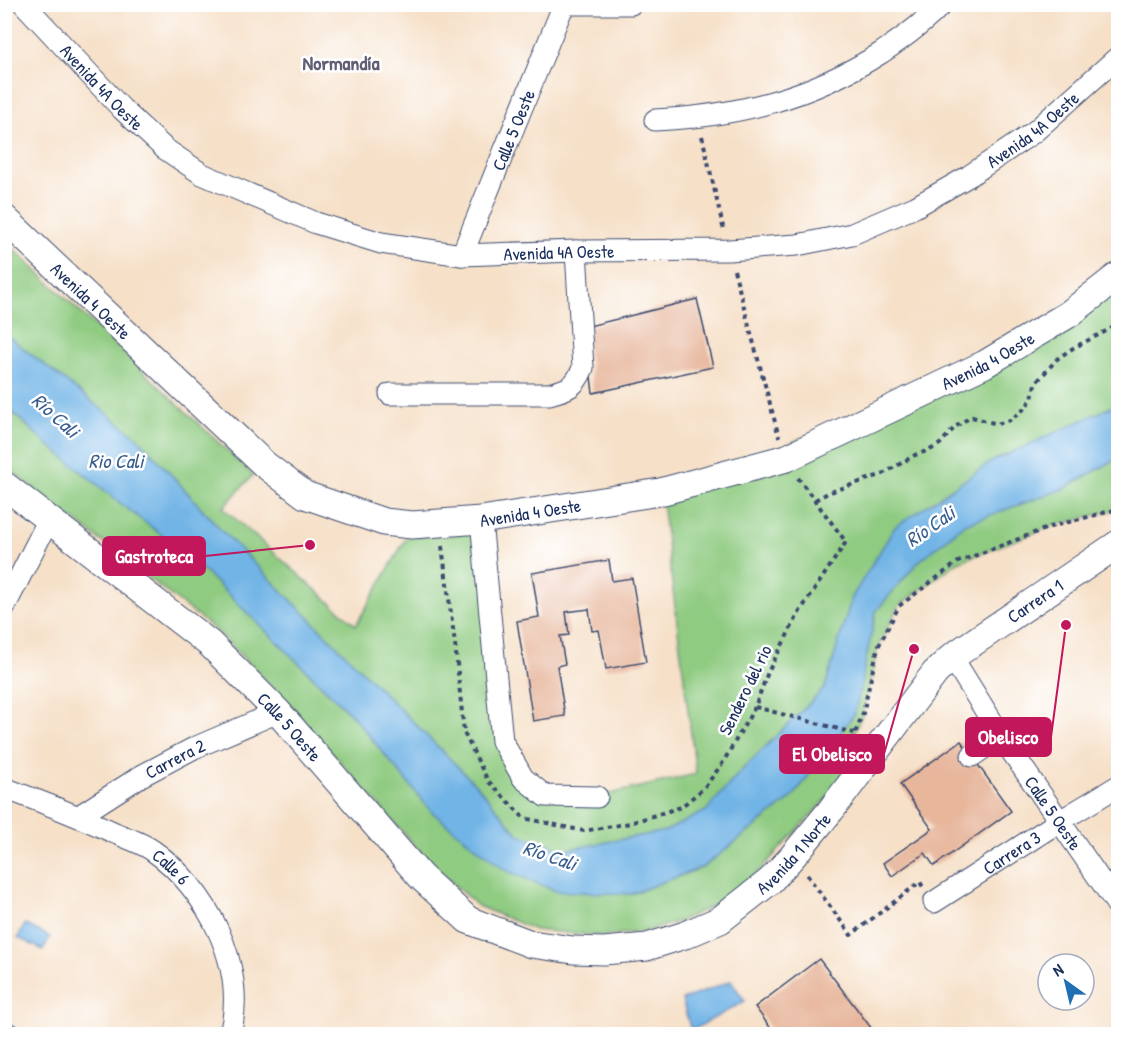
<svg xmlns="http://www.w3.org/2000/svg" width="1123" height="1039" font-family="'Patrick Hand',sans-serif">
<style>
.green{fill:#8fcb81;stroke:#557d70;stroke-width:1.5}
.water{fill:#71b4e6;stroke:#4672a2;stroke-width:1.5}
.building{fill:#e7b69b}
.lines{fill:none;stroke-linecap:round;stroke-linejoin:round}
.minor-casing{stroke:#3c4a6e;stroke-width:23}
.major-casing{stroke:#3c4a6e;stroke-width:29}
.path{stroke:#3c4a6e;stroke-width:4;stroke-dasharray:4.5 4.5;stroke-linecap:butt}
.minor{stroke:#fff;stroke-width:21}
.major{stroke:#fff;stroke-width:27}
.labels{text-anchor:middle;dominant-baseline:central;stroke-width:5;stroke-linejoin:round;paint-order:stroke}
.street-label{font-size:18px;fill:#1b2f5e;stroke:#fff}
.neighbourhood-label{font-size:20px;font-weight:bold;fill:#625e73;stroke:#fff}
.water-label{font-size:20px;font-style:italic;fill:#395e8e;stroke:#fff}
.leader{fill:none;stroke:#c2185b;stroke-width:2}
.callout-dot{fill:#c2185b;stroke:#fff;stroke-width:2}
.callout{fill:#c2185b;stroke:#c2185b;stroke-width:2}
.callout-label{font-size:20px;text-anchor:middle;font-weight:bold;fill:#fff}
</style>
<rect width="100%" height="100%" fill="#fff"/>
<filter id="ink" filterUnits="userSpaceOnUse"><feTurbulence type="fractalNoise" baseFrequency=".0167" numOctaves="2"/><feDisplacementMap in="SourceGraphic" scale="12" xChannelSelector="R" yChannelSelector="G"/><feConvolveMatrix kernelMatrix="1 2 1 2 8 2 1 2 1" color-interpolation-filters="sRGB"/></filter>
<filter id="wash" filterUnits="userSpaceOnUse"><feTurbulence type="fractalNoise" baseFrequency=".008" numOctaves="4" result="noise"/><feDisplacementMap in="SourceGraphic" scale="24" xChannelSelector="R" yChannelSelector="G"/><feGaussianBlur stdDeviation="1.35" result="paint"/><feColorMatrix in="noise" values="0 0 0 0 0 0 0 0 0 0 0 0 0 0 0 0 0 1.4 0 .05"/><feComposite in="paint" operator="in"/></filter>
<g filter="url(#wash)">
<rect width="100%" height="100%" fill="#f6e0c8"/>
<g class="green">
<path d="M4 240 253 475 223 508 356 625 407 537 441 536 482 531 502 741 545 796 597 797 696 774 662 503 1118 291V404L993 461 874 564 852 597 825 688 740 772 706 811 666 831 565 850 518 834 480 789 222 531 137 437 5 334Z"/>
<path d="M4 405 45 442 125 507 189 556 352 715 433 813 631 894 703 867 792 798 855 713 876 611 918 562 965 524 1063 489 1118 458V509L1050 527 958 562 899 606 878 647 863 713 854 733 839 786 759 871 712 906 680 921 644 932 603 936 535 930 478 906 432 865 291 706 219 633 5 466Z"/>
</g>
<g class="water">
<path d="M5 334 137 437 222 531 480 789 518 834 565 850 666 831 706 811 740 772 825 688 852 597 895 527 993 461 1118 404V458L1063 489 965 524 918 562 876 611 855 713 792 798 703 867 631 894 556 891 505 870 433 813 352 715 189 556 125 507 45 442 5 405Z"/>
<path d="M25 924 50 937 43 950 18 938Z"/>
<path d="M731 981 745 1001 691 1031 682 1000Z"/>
</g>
<g id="blocks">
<g class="building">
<path d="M697 299 713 367 593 393 585 327Z"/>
<path d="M609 560 612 581 632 578 646 662 606 669 599 630 592 631 589 609 566 612 569 635 560 636 565 664 557 666 565 716 533 721 517 621 539 617 532 573Z"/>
<path d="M961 741 1011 811 934 866 925 853 892 876 883 863 932 829 900 784Z"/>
<path d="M819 959 875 1033 872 1034H775L755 1007Z"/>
</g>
</g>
</g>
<g filter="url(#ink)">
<use href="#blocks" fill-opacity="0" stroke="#3c4a6e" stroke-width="1.5"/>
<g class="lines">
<defs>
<g id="minor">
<path id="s1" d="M24 4 122 109 165 149 202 174 316 223 381 243 462 255 576 251 729 250 797 245 852 234 915 207 969 176 1034 132 1118 57"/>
<path d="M562 4H631"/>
<path d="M655 120C738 116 810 98 881 53 902 39 924 23 942 4"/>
<path id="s2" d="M462 255 564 4"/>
<path d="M390 394H549C569 389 575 387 583 368L576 251"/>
<path d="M481 520 502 741 523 778 545 796 597 797"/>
<path d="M4 608 49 519"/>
<path id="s3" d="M952 657 1001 736 1118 906"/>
<path d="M972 756 1001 736"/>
<path id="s4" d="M4 788C42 802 79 816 115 833 127 838 142 843 152 850 207 888 248 967 230 1034"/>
<path id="s5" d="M79 816 141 776 194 748 278 712"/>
<path id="s6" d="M934 902 1060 821 1118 786"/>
<path d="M4 1034H9"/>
</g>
<g id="major">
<path id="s7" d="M4 218 264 464 305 495 384 522 412 525 481 520 660 492 787 458 985 364 1069 314 1118 276"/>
<path id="s8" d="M4 485 210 644 278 712 421 877 468 920 531 944 573 950 604 951 647 947 685 935 720 920 770 881 792 857 831 810 935 673 952 657 1118 544"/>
</g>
</defs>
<use href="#minor" class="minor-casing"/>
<use href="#major" class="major-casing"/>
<g class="path">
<path d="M702 136 724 231"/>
<path d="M734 270 779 437"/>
<path d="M815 500 828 493 883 474 915 455 930 450 940 444 955 427 964 421 972 417 997 424 1010 420 1022 411 1032 399 1035 384 1057 359 1073 348 1118 325"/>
<path d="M442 546 455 644 464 733 488 781 524 818 584 831 630 823 681 807 704 788 722 764 755 707 768 672 799 613 846 542 798 478"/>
<path d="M755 707 854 733"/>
<path d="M852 741 863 713 878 647 899 606 958 562 1050 527 1118 509"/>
<path d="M807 875 851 935 920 882 923 887"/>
</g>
<use href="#minor" class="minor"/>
<use href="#major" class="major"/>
</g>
</g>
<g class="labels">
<g class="street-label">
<text stroke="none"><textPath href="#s1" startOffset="114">Avenida 4A Oeste</textPath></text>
<text stroke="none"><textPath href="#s1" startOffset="1122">Avenida 4A Oeste</textPath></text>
<text stroke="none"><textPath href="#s2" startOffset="135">Calle 5 Oeste</textPath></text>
<text stroke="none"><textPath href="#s1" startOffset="618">Avenida 4A Oeste</textPath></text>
<text stroke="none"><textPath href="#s7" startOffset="120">Avenida 4 Oeste</textPath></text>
<text stroke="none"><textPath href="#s7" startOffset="1126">Avenida 4 Oeste</textPath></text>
<text stroke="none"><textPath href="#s7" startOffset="640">Avenida 4 Oeste</textPath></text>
<text stroke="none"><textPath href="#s8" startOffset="1353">Carrera 1</textPath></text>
<text transform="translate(745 690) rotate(-64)">Sendero del rio</text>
<text stroke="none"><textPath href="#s8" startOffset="375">Calle 5 Oeste</textPath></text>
<text stroke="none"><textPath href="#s5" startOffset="112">Carrera 2</textPath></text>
<text stroke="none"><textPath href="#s3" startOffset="186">Calle 5 Oeste</textPath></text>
<text stroke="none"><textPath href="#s8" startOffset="1000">Avenida 1 Norte</textPath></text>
<text stroke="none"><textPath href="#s6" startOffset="92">Carrera 3</textPath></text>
<text stroke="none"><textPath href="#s4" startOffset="186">Calle 6</textPath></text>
</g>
<g class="neighbourhood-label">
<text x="341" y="62">Normandía</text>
</g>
<g class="water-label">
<text transform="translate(56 415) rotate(42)">Río Cali</text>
<text x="116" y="460">Rio Cali</text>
<text transform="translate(930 526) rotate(-35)">Río Cali</text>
<text transform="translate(550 855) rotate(19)">Río Cali</text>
</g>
</g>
<path class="leader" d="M310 545L205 556M1066 625L1051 737M914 649L884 754"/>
<g class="callout-dot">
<circle cx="310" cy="545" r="6"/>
<circle cx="1066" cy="625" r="6"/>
<circle cx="914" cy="649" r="6"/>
</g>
<g class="callout">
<rect x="103" y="537" width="102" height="38" rx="6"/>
<rect x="966" y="718" width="85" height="38" rx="6"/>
<rect x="780" y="735" width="104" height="38" rx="6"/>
</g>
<g class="callout-label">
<text x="154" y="563">Gastroteca</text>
<text x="1008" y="744">Obelisco</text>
<text x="832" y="761">El Obelisco</text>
</g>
<rect width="1123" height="1039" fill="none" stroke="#fff" stroke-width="24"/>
<g transform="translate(1066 982) rotate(326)"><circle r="28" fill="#ffffff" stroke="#a4acbf" stroke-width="1.5"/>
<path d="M0-4.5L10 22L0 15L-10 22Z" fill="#1f6fb2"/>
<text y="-9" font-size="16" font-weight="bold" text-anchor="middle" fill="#1b2f5e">N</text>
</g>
</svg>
